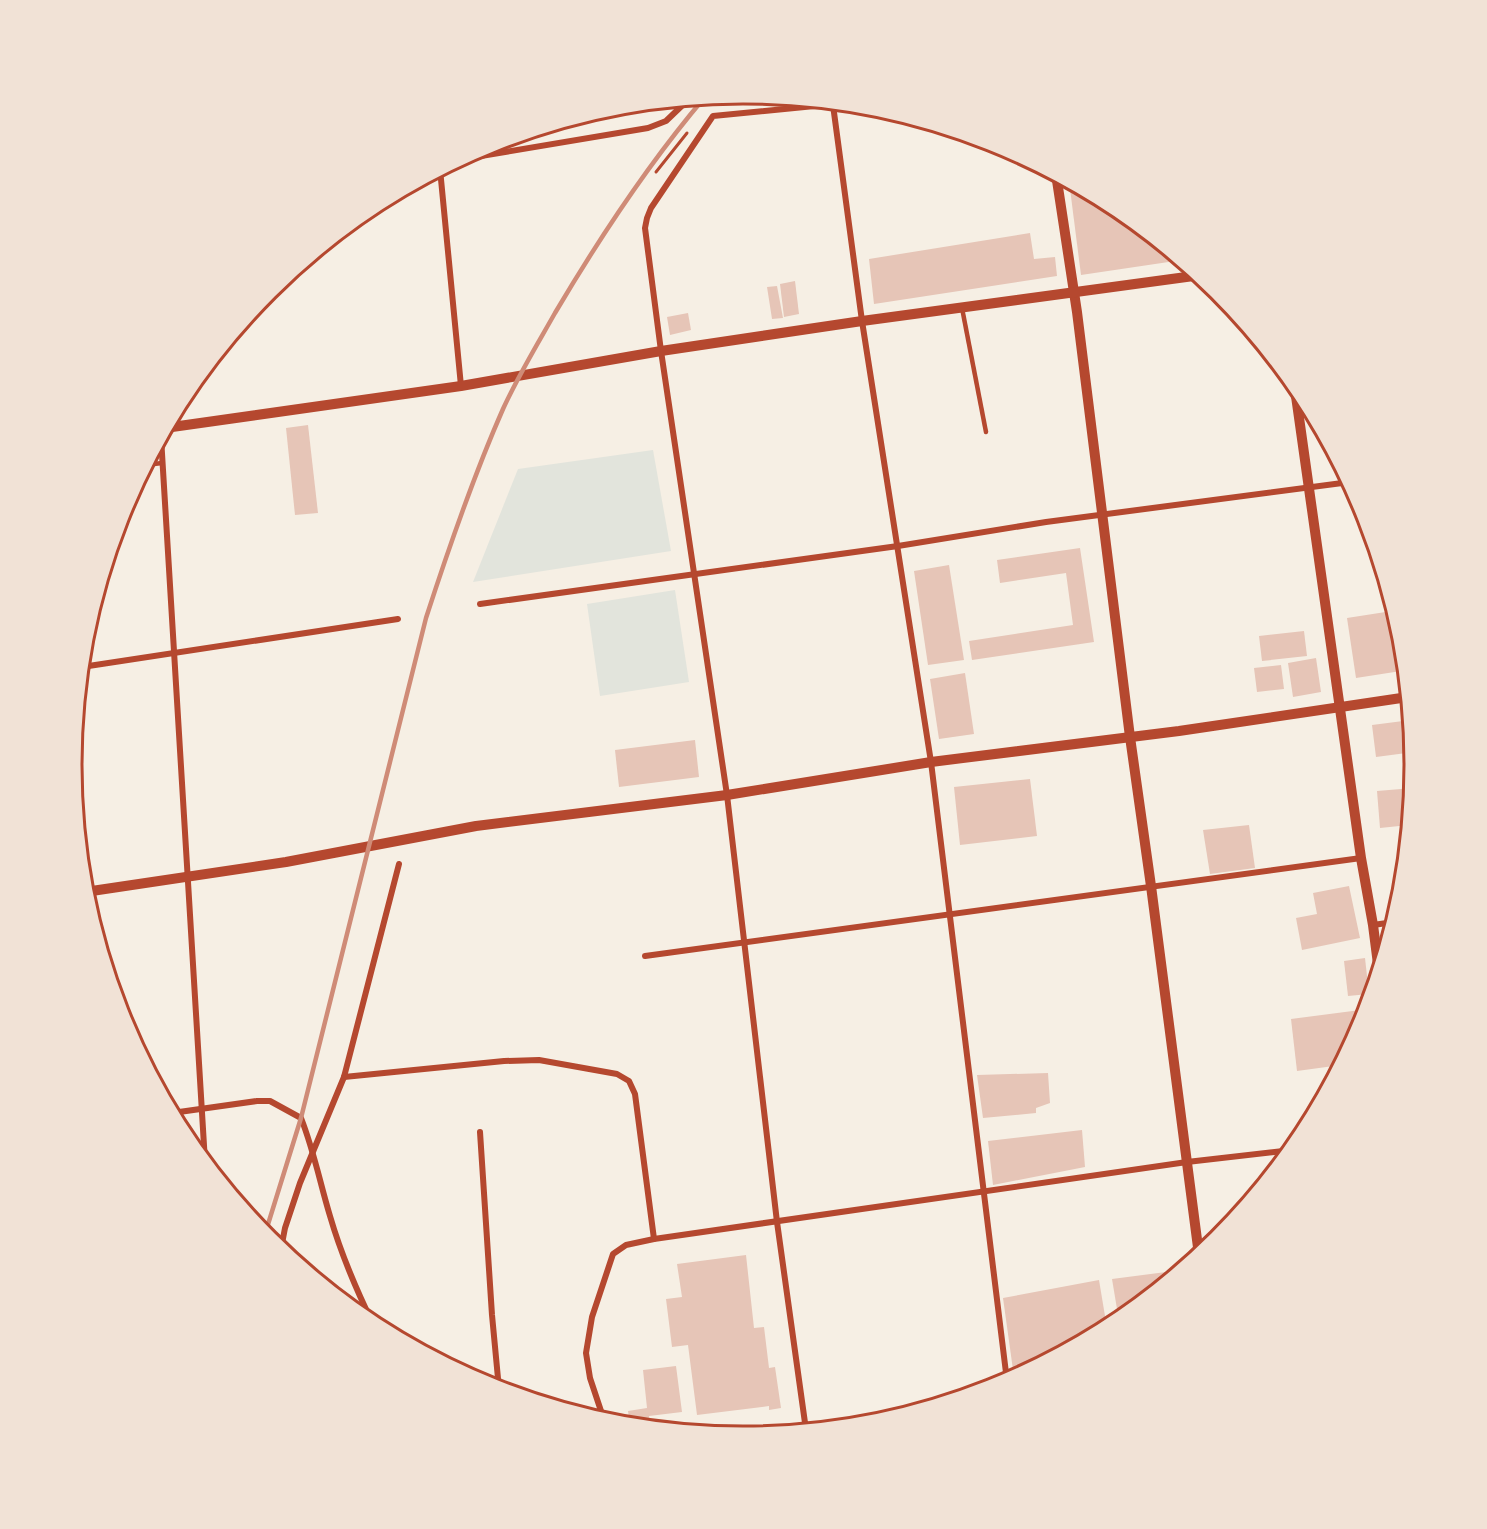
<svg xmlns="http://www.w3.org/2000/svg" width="1487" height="1529" font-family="'DM Sans',sans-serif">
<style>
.green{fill:#e2e4dc}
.building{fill:#e6c5b7}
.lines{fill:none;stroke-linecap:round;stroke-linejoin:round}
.path{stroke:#b5482f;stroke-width:3}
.service{stroke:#b5482f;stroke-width:4.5}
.minor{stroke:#b5482f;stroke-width:6}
.tertiary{stroke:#b5482f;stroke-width:10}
.rail{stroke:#cf8b77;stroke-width:4.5}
.rim{fill:none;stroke:#b5482f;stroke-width:3}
</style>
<rect width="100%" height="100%" fill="#f6efe4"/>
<g class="green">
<path d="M653 450 671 551 473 582 518 469Z"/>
<path d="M675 590 689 682 600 696 587 604Z"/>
</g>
<g class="building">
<path d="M1069 181 1117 206 1182 260 1081 275Z"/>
<path d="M1030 233 1034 259 1055 257 1057 276 874 304 869 259Z"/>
<path d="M795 281 799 314 784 317 780 284Z"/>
<path d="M777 286 783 318 772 319 767 287Z"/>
<path d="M688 313 691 330 670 335 667 317Z"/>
<path d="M308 425 318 513 295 515 286 428Z"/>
<path d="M1080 548 1094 642 972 660 969 641 1073 625 1066 573 1000 583 997 560Z"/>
<path d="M949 565 964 660 928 665 914 571Z"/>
<path d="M1392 611 1401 671 1356 678 1347 618Z"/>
<path d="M1304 631 1307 656 1262 661 1259 636Z"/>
<path d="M1316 658 1321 692 1293 697 1288 663Z"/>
<path d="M1281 665 1284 689 1257 692 1254 668Z"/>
<path d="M965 673 974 734 939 739 930 679Z"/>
<path d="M1411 720 1414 752 1376 757 1372 725Z"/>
<path d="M695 740 699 777 619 787 615 750Z"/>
<path d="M1030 779 1037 836 960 845 954 787Z"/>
<path d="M1413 788 1409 825 1380 828 1377 791Z"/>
<path d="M1249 825 1255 868 1210 874 1203 830Z"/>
<path d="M1349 886 1360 938 1302 950 1296 918 1317 914 1313 893Z"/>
<path d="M1365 958 1369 994 1348 996 1344 961Z"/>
<path d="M1368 1009 1364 1022 1341 1065 1297 1071 1291 1019Z"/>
<path d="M1048 1073 1050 1103 1036 1108V1113L983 1118 977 1075Z"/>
<path d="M1082 1130 1085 1167 993 1185 988 1141Z"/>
<path d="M746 1255 754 1328 764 1327 769 1368 775 1367 781 1408 769 1410V1406L697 1415 688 1345 672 1347 666 1299 682 1297 677 1264Z"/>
<path d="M1166 1272 1167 1281 1119 1321 1112 1279Z"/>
<path d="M1099 1280 1107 1328 1014 1377 1003 1298Z"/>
<path d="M676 1366 682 1412 649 1416 650 1427 630 1425 628 1411 647 1408 643 1370Z"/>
</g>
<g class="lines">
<path class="path" d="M656 172 687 133"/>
<g class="service">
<path d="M962 308 986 432"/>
<path d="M146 465 162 463"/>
</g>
<g class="minor">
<path d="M833 105 862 321 931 762 1007 1381"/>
<path d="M457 160 648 128 666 121 690 98"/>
<path d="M440 169 461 386"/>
<path d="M161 437 205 1162"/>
<path d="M480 604 898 546 1046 522 1350 482"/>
<path d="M82 667 398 619"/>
<path d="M1373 925 1394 922"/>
<path d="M645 956 1361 858"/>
<path d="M344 1077 504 1061 539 1060 617 1074 629 1081 635 1094 654 1239"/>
<path d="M172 1113 257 1101H270L301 1118C314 1151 320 1183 330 1216 341 1254 356 1289 373 1324"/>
<path d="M480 1132 492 1315 499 1389"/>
<path d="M281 1249 285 1228 300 1183 344 1077 399 864"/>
<path d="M604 1420 590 1378 586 1353 592 1317 613 1254 626 1245 654 1239 1187 1162 1292 1150"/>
<path d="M806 1430 777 1222 727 795 661 351 645 228 647 218 651 208 713 116 845 103"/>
<path d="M771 1433 806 1424"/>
</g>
<g class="tertiary">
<path d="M1056 174 1077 312 1130 737 1151 886 1199 1255"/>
<path d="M1294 382 1361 858 1373 925 1379 972"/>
<path d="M165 428 461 386 661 351 862 321 1201 275"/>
<path d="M85 892 286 862 476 826 727 795 931 762 1179 731 1408 697"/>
</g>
<path class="rail" d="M265 1234 301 1118 426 618C449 547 473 477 503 409 518 376 537 345 555 313 600 237 648 164 705 97"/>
</g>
<path d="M0 0H1487V1529H0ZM82 765a661 661 0 1 1 1322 0a661 661 0 1 1-1322 0Z" fill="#f1e2d6" fill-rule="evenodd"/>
<path class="rim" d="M82 765a661 661 0 1 1 1322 0a661 661 0 1 1-1322 0Z"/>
</svg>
